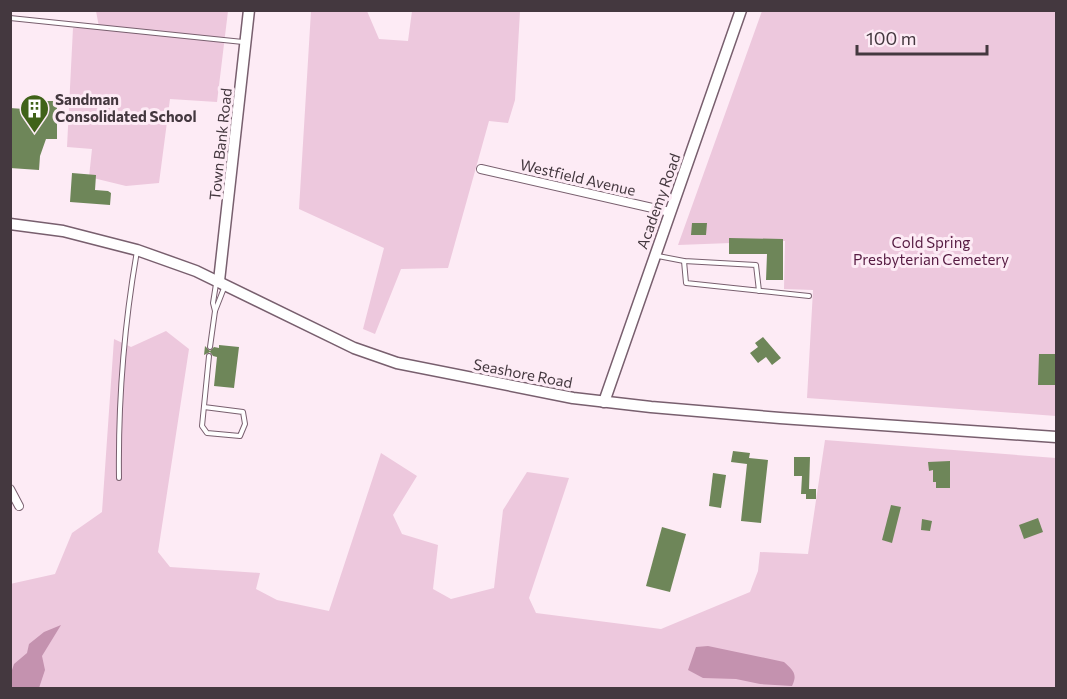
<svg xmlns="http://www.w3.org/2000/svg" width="1067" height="699" font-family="Commissioner,sans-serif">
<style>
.green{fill:#edc8dd}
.water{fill:#c492af}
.building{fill:#6e8659}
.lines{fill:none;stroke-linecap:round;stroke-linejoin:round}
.lane-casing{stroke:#785f6e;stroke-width:6}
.street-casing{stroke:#785f6e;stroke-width:10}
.secondary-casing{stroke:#785f6e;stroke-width:13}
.lane{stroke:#fff;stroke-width:4}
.street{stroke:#fff;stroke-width:8}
.secondary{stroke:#fff;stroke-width:10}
.labels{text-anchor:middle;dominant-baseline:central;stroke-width:6;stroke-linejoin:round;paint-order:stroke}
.poi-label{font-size:15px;font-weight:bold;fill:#44383f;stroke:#fdebf5;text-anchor:start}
.street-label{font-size:15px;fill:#44383f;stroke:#fdebf5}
.park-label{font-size:15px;fill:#561b42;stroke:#fdebf5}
</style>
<rect width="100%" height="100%" fill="#fdebf5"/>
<g class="green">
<path d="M96 11H228L217 102 170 99 159 183 126 186 89 177 92 149 67 147 73 28 99 27Z"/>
<path d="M311 11H367L379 39 408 41 412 11H520L515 100 508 123 489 121 448 268 401 269 375 334 363 329 384 248 299 209Z"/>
<path d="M762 11H1056V416L807 398 813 290 784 289 785 241 678 245Z"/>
<path d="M166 331 189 349 158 552 170 567 260 573 256 589 277 600 329 611 381 453 417 476 393 515 402 534 438 545 433 589 451 599 494 588 503 510 527 472 569 478 529 598 536 613 661 629 750 592 758 571 760 552 808 554 825 440 1056 458V688H11L10 584 55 574 72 533 102 512 114 339 131 347Z"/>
</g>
<g class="water">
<path d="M61 625 42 656 45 670 39 688H11V668L12 670 14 664 27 653 29 644 44 632Z"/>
<path d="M708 646 784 662C793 670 798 674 792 686L760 684 736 679 703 678 688 670 696 647Z"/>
</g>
<g class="building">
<path d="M43 101H57V139H46L40 156 39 170 10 168V108L24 109V104H43Z"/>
<path d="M72 173 96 175 95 190 108 191 111 193 110 205 70 202Z"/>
<path d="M692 223H707L706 235H691Z"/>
<path d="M729 238 783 239V280H766L767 254H729Z"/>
<path d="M763 337 781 358 772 365 766 357 758 363 750 353 758 347 755 343Z"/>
<path d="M219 345 239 347 234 388 214 386 217 357 213 356 210 352 204 355 205 346 210 351 214 347 219 348Z"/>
<path d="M1039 354H1056V385H1038Z"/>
<path d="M733 451 750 453 749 458 768 460 761 523 741 521 747 464 731 462Z"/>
<path d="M794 457H810L809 489H816V499H806V494H801L802 476H794Z"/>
<path d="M950 461V488H936V482H933V470L929 471 928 462Z"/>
<path d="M713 473 726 475 721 508 709 506Z"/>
<path d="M891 505 901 507 892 543 882 540Z"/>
<path d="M1038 518 1043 532 1024 539 1019 525Z"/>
<path d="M922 519 932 521 930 531 921 530Z"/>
<path d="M662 527 686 534 670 592 646 586Z"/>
</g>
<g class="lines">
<defs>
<g id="lane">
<path d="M10 18 243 42"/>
<path d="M658 256 684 261 756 265 759 291"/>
<path d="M684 261 686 283 809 296"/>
<path d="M215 311 213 303 216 284"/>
<path d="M210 347 215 311 224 288"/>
<path d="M204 407 243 412 245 424 240 436 207 433 202 426 209 356"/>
<path d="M119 478C118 403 124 326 137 251"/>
</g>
<g id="street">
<path d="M481 169 670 212"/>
<path d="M10 489 19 506"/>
</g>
<g id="secondary">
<path d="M10 224 63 231 137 250 196 271 354 348 397 363 573 398 651 407 780 418 1056 437"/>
<path d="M219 281 249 10"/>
<path d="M604 402 741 10"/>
</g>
</defs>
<use href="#lane" class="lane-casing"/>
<use href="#street" class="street-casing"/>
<use href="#secondary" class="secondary-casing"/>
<use href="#lane" class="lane"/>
<use href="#street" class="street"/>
<use href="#secondary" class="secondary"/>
</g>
<defs>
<symbol id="building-pin" viewBox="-11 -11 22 30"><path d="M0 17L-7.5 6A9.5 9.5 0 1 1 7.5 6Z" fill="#406219" stroke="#fdebf5"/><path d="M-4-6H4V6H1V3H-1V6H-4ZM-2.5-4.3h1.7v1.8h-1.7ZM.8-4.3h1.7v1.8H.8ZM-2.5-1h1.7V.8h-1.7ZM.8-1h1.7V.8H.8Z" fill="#fff"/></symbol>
</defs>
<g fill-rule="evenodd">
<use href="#building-pin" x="18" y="92" width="33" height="45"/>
</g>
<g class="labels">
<g class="poi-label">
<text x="55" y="99">Sandman<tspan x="55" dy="17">Consolidated School</tspan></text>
</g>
<g class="street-label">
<text transform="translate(220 144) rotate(-84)">Town Bank Road</text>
<text transform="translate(578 177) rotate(13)">Westfield Avenue</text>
<text transform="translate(658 201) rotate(-70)">Academy Road</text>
<text transform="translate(523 373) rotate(11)">Seashore Road</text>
</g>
<g class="park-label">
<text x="931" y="242">Cold Spring<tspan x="931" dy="17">Presbyterian Cemetery</tspan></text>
</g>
</g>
<rect width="1067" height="699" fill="none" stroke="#44383f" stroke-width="24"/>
<path d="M857 45v9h130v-9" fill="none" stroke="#44383f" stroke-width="3"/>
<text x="866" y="45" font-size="18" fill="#44383f" stroke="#fdebf5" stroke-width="4.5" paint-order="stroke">100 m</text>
</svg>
